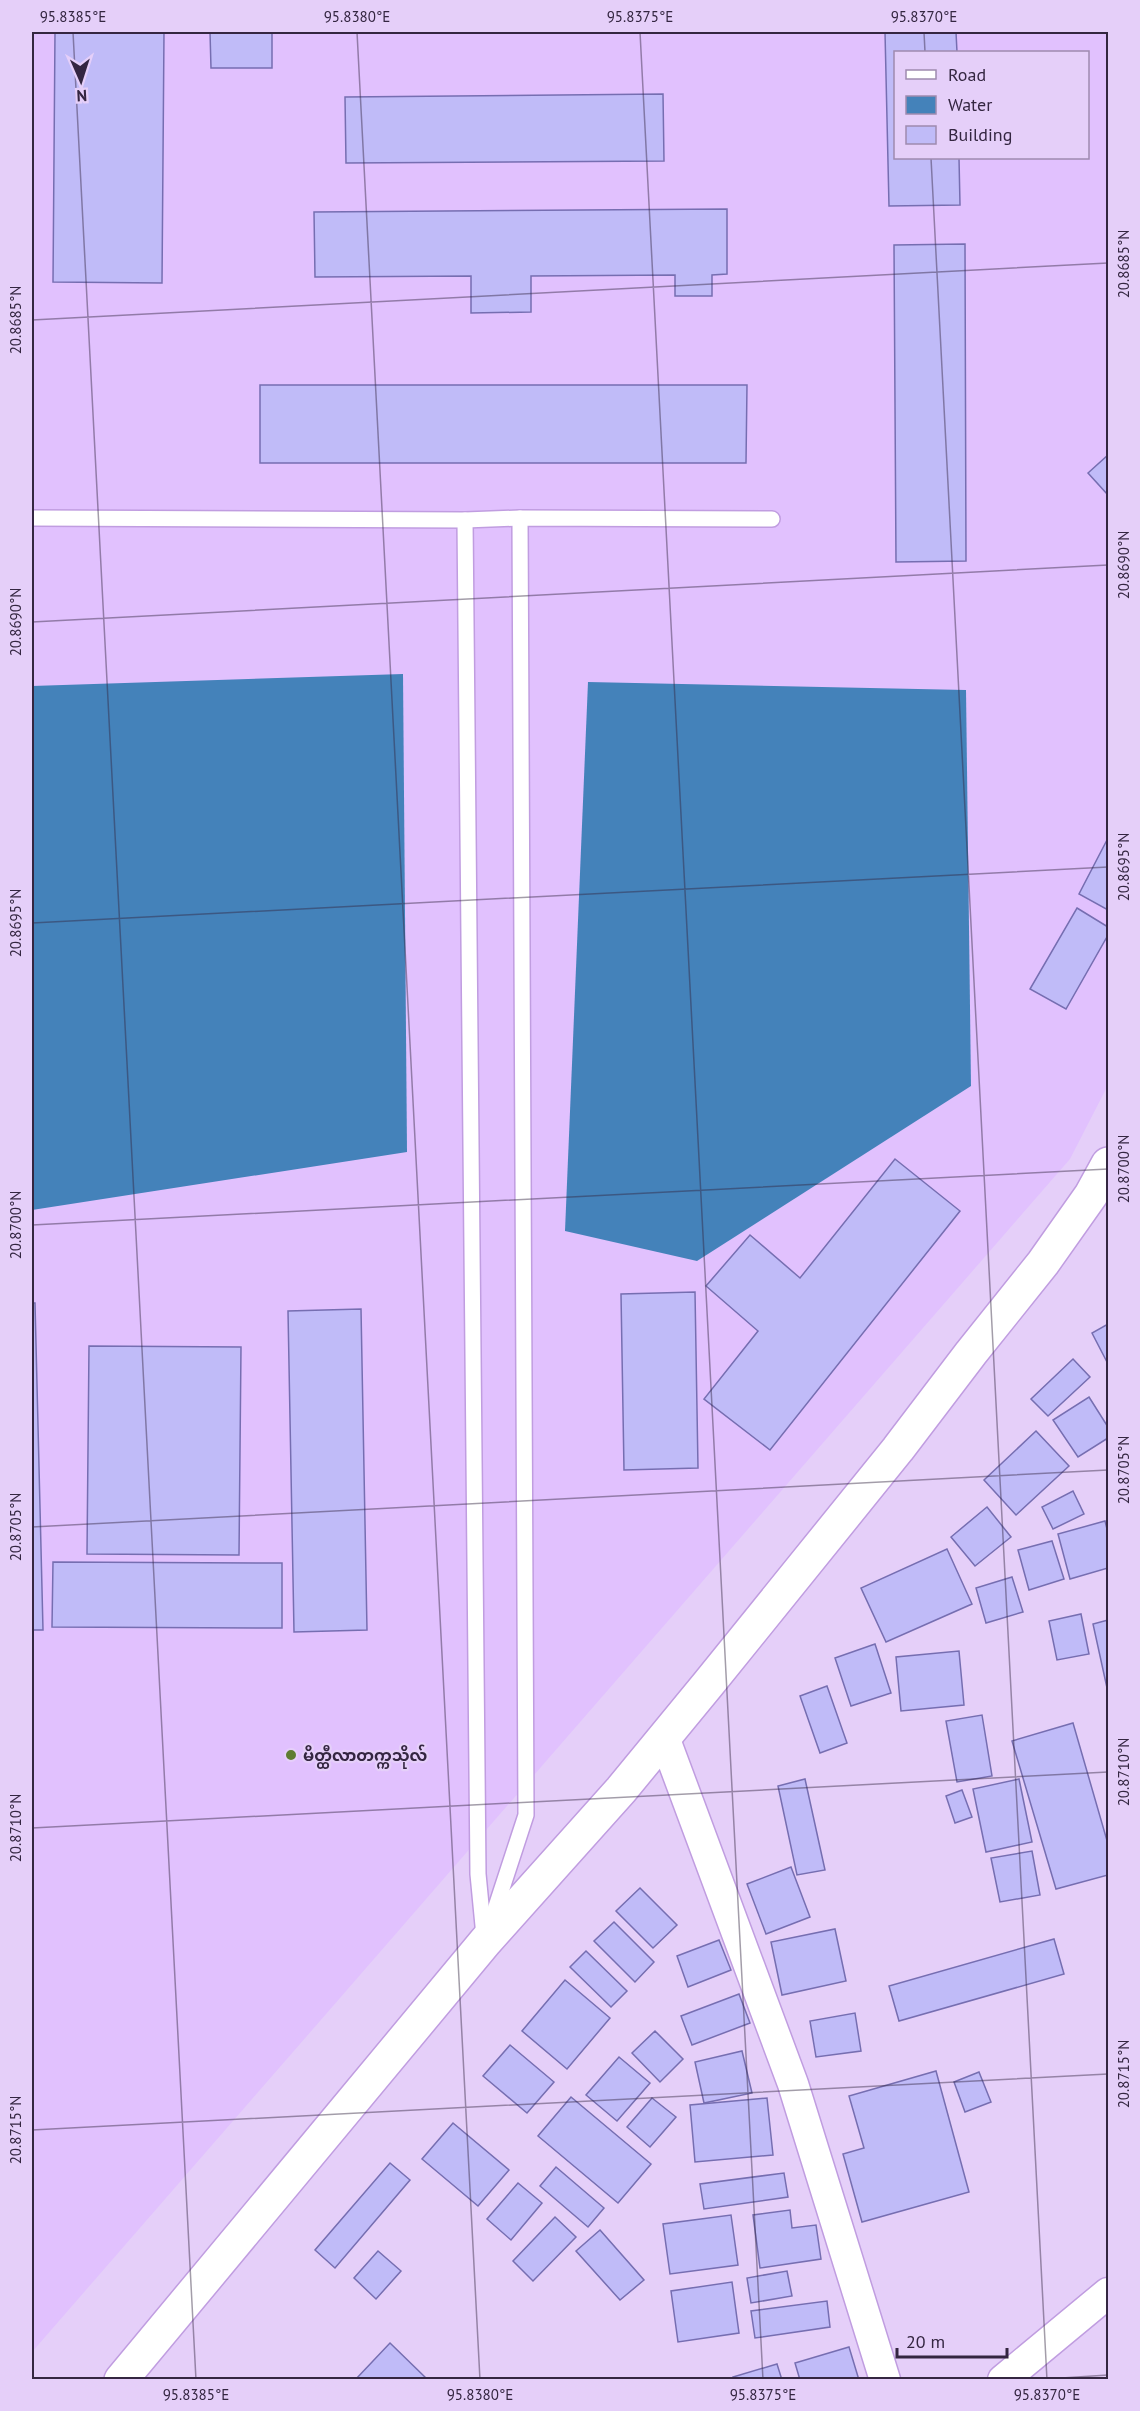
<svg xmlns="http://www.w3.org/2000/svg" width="1140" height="2411" font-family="'PT Sans','Noto Sans Myanmar',sans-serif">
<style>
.built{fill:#e1c1fe;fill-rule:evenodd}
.water{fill:#4482ba}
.building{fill:#c0bbf8;stroke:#766eb1;stroke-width:1.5}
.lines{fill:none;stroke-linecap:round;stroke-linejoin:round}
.lane-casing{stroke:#c09de0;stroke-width:18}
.street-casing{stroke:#c09de0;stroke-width:33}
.highway-casing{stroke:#c09de0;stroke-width:36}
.lane{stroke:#fff;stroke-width:15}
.street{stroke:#fff;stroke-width:30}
.highway{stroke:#fff;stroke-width:33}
.ticks{fill:none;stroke:#342641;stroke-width:1.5;stroke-opacity:0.45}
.poi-dot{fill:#5e7c31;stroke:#e5cff9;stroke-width:2}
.labels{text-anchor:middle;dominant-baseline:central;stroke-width:4.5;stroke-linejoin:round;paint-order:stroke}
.poi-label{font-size:16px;font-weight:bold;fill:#342641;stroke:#e5cff9;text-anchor:start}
.neatline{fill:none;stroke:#342641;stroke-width:2}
.ticks-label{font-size:15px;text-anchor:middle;fill:#342641}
</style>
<rect width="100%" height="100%" fill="#e5cff9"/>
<path class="built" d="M32 32H1108V1085L1070 1159 32 2352ZM896 52H1088V158H896Z"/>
<g class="water">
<path d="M403 674 407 1152 32 1210V686Z"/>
<path d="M588 682 966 690 971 1086 697 1261 565 1231Z"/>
</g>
<g class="building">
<path d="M55 32H164L162 283 53 282Z"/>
<path d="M210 32H272V68H211Z"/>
<path d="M885 32H956L957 52H896V158H959L960 205 889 206Z"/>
<path d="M663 94 664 161 346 163 345 97Z"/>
<path d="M727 209V274L712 275V296H675V275L531 276V312L471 313V276L315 277 314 212Z"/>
<path d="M965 244 966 561 896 562 894 245Z"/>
<path d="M260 385H747L746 463H260Z"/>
<path d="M1108 455V495L1088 473Z"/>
<path d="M1108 838V910L1079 894Z"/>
<path d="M1077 908 1108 927V935L1066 1009 1030 989Z"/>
<path d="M895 1159 960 1211 770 1450 704 1399 758 1331 706 1286 750 1235 800 1278Z"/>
<path d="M695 1292 698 1468 624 1470 621 1294Z"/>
<path d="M32 1303H35L43 1630H32Z"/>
<path d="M361 1309 367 1630 294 1632 288 1311Z"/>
<path d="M1108 1324V1364L1092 1333Z"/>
<path d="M89 1346 241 1347 239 1555 87 1554Z"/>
<path d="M1073 1359 1090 1377 1048 1416 1031 1399Z"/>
<path d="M1089 1397 1108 1427V1438L1078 1457 1053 1420Z"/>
<path d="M1036 1431 1069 1466 1016 1515 984 1480Z"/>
<path d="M1073 1491 1084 1514 1053 1529 1042 1507Z"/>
<path d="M987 1507 1011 1537 975 1566 951 1537Z"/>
<path d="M1105 1521 1108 1533V1568L1070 1579 1058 1534Z"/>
<path d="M1052 1541 1064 1579 1029 1590 1018 1550Z"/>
<path d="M947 1549 972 1604 886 1642 861 1588Z"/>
<path d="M53 1562 282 1563V1628L52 1627Z"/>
<path d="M1012 1577 1023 1612 986 1623 976 1588Z"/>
<path d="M1081 1614 1089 1654 1057 1660 1049 1621Z"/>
<path d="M1108 1620V1688H1107L1093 1624Z"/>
<path d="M875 1644 891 1693 851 1706 835 1658Z"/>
<path d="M959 1651 964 1705 901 1711 896 1657Z"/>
<path d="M827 1686 847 1743 820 1753 800 1696Z"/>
<path d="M982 1715 992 1776 957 1782 946 1721Z"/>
<path d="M1073 1723 1108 1844V1875L1056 1889 1012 1741Z"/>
<path d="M805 1779 825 1870 797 1875 778 1786Z"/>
<path d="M1019 1779 1032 1842 986 1852 973 1789Z"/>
<path d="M962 1790 972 1817 955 1823 946 1796Z"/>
<path d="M1032 1851 1040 1895 1000 1902 991 1858Z"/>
<path d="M791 1867 810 1917 766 1934 747 1884Z"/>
<path d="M640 1888 677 1925 653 1948 616 1911Z"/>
<path d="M614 1922 654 1962 635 1982 594 1941Z"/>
<path d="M835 1929 846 1981 782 1995 771 1942Z"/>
<path d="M1054 1939 1064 1974 899 2021 889 1986Z"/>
<path d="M719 1940 731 1970 688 1987 677 1956Z"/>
<path d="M586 1951 627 1991 611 2007 570 1967Z"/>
<path d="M565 1980 610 2018 567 2069 522 2031Z"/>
<path d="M739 1994 750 2023 692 2045 681 2016Z"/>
<path d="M855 2013 861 2051 816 2057 810 2021Z"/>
<path d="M655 2031 683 2059 660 2082 632 2053Z"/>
<path d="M510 2045 554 2082 527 2113 483 2076Z"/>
<path d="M742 2051 752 2093 704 2103 695 2062Z"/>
<path d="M619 2057 650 2083 617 2121 586 2095Z"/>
<path d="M936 2071 969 2192 862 2222 843 2154 864 2148 849 2096Z"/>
<path d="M979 2072 991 2102 965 2112 954 2082Z"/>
<path d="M571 2097 651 2164 618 2203 538 2136Z"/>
<path d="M652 2098 676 2117 650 2147 627 2127Z"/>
<path d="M767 2098 773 2155 695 2162 690 2105Z"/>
<path d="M453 2123 509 2170 478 2206 422 2159Z"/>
<path d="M390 2163 410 2180 335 2268 315 2250Z"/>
<path d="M556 2167 604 2208 588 2227 540 2186Z"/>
<path d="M784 2173 788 2197 704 2209 700 2184Z"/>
<path d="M518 2183 542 2203 511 2240 487 2219Z"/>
<path d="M790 2210 792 2228 816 2225 821 2259 760 2268 753 2215Z"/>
<path d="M731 2215 738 2265 670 2274 663 2224Z"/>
<path d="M555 2217 576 2237 533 2281 513 2261Z"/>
<path d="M600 2230 644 2280 620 2300 576 2251Z"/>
<path d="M378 2251 401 2271 376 2299 354 2278Z"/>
<path d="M787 2271 792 2296 751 2303 747 2278Z"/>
<path d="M732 2282 739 2333 678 2342 671 2291Z"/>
<path d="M827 2301 830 2327 755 2338 751 2311Z"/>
<path d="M390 2343 428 2380H355Z"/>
<path d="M849 2347 859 2380H800L795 2363Z"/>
<path d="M777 2364 782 2380H734L733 2377Z"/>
</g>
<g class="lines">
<defs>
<g id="lane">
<path d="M32 518 465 520 520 518 772 519"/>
<path d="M465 520 478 1874 484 1936"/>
<path d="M491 1922 526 1815 520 518"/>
</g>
<g id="street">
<path d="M664 1737 793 2084 885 2380"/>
<path d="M1003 2380 1108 2293"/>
</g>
<path id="highway" d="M121 2380 485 1942 621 1790 709 1683 898 1449 971 1353 1043 1263 1091 1195 1108 1164"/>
</defs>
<use href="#lane" class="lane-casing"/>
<use href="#street" class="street-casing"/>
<use href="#highway" class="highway-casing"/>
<use href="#lane" class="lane"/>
<use href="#street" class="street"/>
<use href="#highway" class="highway"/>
</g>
<path class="ticks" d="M73 32 196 2380M357 32 480 2380M640 32 763 2380M924 32 925 52M931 158 1047 2380M32 320 1108 263M32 622 1108 565M32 923 1108 867M32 1225 1108 1169M32 1527 1108 1470M32 1828 1108 1772M32 2130 1108 2074M1031 2380 1108 2375"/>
<circle class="poi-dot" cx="291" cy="1755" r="6"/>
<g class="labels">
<g class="poi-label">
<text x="303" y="1755">မိတ္ထီလာတက္ကသိုလ်</text>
</g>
</g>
<rect width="1140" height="2411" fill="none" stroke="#e5cff9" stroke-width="66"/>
<rect x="894" y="51" width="195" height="108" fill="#e5cff9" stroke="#9e8baf" stroke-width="1.5"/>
<rect x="906" y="70" width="30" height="9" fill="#ffffff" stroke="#9e8baf" stroke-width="1.5"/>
<text x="948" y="81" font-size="18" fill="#342641">Road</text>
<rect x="906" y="96" width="30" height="18" fill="#4482ba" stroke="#9e8baf" stroke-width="1.5"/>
<text x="948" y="111" font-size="18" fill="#342641">Water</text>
<rect x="906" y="126" width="30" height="18" fill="#c0bbf8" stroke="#9e8baf" stroke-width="1.5"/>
<text x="948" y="141" font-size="18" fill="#342641">Building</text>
<g transform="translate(81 81) rotate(177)" stroke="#e5cff9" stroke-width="4.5" paint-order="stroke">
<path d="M0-4.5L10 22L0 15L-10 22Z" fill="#342641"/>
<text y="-9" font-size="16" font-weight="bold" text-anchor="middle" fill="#342641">N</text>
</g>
<path d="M897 2348v9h110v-9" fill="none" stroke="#342641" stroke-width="3"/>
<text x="906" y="2348" font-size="18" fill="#342641" stroke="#e5cff9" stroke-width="4.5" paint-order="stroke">20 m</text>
<rect x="33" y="33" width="1074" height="2345" class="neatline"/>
<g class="ticks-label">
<text x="73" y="22">95.8385°E</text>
<text x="357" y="22">95.8380°E</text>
<text x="640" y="22">95.8375°E</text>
<text x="924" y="22">95.8370°E</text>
<text transform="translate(1124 264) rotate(-90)" y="5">20.8685°N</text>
<text transform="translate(16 320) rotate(-90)" y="5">20.8685°N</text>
<text transform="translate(1124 565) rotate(-90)" y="5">20.8690°N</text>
<text transform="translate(16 622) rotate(-90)" y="5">20.8690°N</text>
<text transform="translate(1124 867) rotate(-90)" y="5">20.8695°N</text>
<text transform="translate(16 923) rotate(-90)" y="5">20.8695°N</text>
<text transform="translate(1124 1169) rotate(-90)" y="5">20.8700°N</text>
<text transform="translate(16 1225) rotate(-90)" y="5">20.8700°N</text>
<text transform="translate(1124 1470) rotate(-90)" y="5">20.8705°N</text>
<text transform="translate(16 1527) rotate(-90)" y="5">20.8705°N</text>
<text transform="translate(1124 1772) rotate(-90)" y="5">20.8710°N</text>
<text transform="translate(16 1828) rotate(-90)" y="5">20.8710°N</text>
<text transform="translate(1124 2074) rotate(-90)" y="5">20.8715°N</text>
<text transform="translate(16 2130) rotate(-90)" y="5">20.8715°N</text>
<text x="196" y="2400">95.8385°E</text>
<text x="480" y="2400">95.8380°E</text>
<text x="763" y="2400">95.8375°E</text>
<text x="1047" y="2400">95.8370°E</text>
</g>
</svg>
